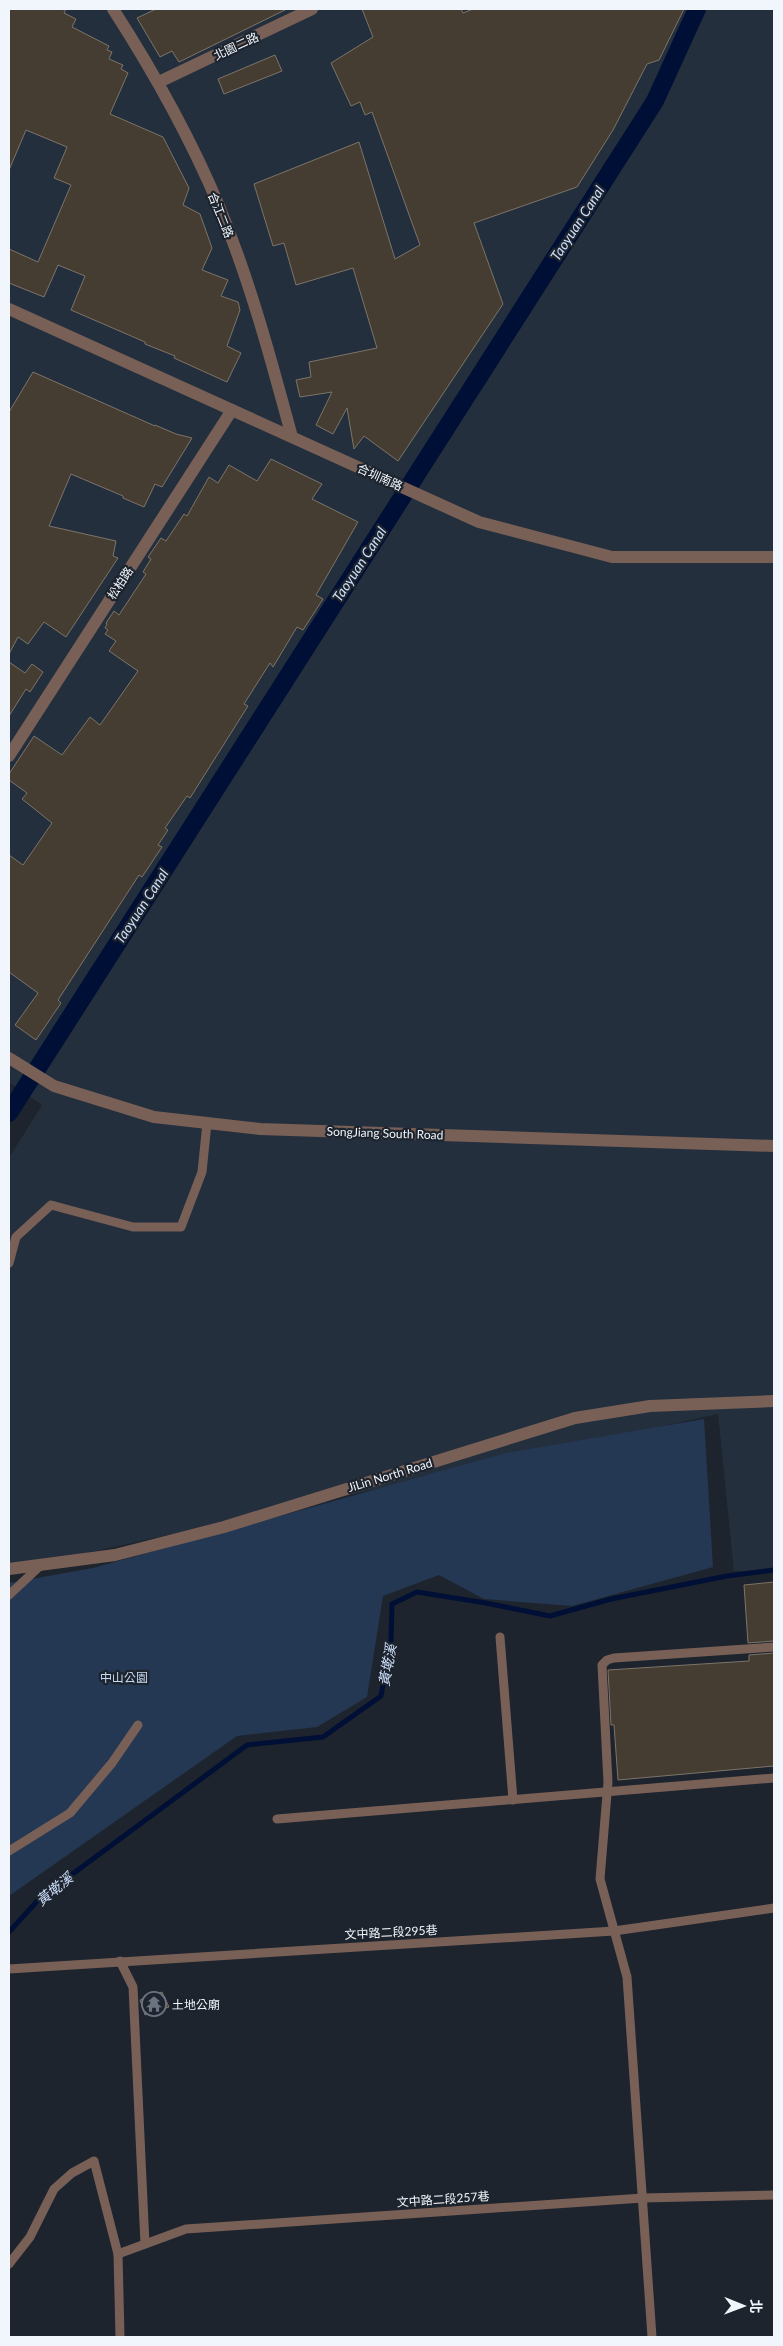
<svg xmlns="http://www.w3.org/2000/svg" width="783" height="2346" font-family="Lato,'Noto Sans TC',sans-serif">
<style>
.built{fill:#242f3d}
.green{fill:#243853}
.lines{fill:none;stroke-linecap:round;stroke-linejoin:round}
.stream{stroke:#000f35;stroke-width:5}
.canal{stroke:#000f35;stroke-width:18}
.building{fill:#453c32;stroke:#7d7469}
.service{stroke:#796057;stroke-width:9}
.minor{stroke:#796057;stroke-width:12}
.tertiary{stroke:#796057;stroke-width:12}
.labels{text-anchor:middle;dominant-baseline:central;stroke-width:4.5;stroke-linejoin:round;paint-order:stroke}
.street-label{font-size:12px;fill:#f1f6fc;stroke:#1d242d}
.park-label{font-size:12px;fill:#c5daf5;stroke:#1d242d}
.poi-label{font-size:12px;fill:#f1f6fc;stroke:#1d242d;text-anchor:start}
.water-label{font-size:14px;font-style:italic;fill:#cee0fd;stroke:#1d242d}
</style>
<rect width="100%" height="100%" fill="#1d242d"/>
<path class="built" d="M9 9H774V1572L734 1571 718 1414 9 1570V1158L42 1105 9 1082Z"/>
<path class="green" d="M704 1419 713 1567 572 1606 484 1599 439 1575 383 1596 367 1697 317 1727 237 1736 9 1896V1583L93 1568 506 1453Z"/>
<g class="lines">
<path class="stream" d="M9 1932 40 1898 247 1745 323 1737 381 1696 391 1641 392 1604 417 1592 486 1603 550 1616 611 1599 727 1576 774 1570"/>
<path class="canal" d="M9 1113 655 101 697 9"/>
</g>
<g class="building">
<path d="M9 9H66L64 13 76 19 72 27 109 46 107 50 112 52 109 59 123 65 121 69 128 73 110 114 163 137 189 188 183 205 200 214 212 248 202 270 228 280 221 296 238 302 240 310 227 346 241 353 227 382 174 358 175 356 145 344V342L71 310 85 276 58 265 44 297 9 283V249L38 262 71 185 54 178 67 147 26 130 9 170Z"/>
<path d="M156 9H287L179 62 172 51 160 57 137 18Z"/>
<path d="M362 9H461L463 13 473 9H684L659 60 647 64 613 130 577 187 474 223 503 304 398 461 364 436 354 449 347 408 333 434 316 425 332 392 300 397 296 380 311 377 309 362 377 348 353 268 296 285 284 243 273 246 254 184 359 142 395 259 420 245 372 112 365 115 360 102 351 106 331 63 373 37Z"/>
<path d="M275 55 282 71 224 94 218 79Z"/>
<path d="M33 372 155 426V425L176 434 192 438 162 487 155 484 144 507 123 498V496L71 474 49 526 116 541 113 556 118 558 66 637 44 622 28 644 18 637 9 654V412Z"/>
<path d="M271 459 322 484 312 499 358 522 316 595 323 599 303 630 297 627 273 667 270 663 244 704 248 706 190 798 187 796 165 828 168 830 158 845 162 847 142 877 139 875 58 1000 61 1003 36 1040 15 1025 38 993 9 972V855L23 865 52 823 22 799 27 793 9 780V774L34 736 62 755 90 717 100 725 138 671 109 651 116 641 105 634 108 630 105 628 107 624 106 623 114 611 119 615 146 574 143 572 151 559 148 557 161 538 166 541 184 514 187 516 209 477 218 483 229 465 257 481Z"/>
<path d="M9 662 25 673 32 664 43 672 30 692 26 689 9 716Z"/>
<path d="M774 1582V1641L748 1643 744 1585Z"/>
<path d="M774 1653V1766L618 1780 614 1725H611L608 1670 749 1661V1655Z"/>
<path d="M162 1992 169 2007 145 2015 140 2000Z"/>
</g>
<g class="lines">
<g class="service">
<path d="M9 1263 16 1237 51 1205 133 1227H181L202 1172 207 1123"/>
<path d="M9 1595 41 1565"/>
<path d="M500 1637 513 1800"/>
<path d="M277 1819 774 1778"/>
<path d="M9 1851 70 1813 112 1763 138 1725"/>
<path d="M120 1961 133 1987 145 2244"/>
<path d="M9 1969 614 1931 774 1908"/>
<path d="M118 2254 186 2229 643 2198 774 2195"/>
<path d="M9 2264 30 2237 54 2189 72 2173 94 2161 118 2254 120 2337"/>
<path d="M652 2337 627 1977 600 1879 608 1782 602 1665 607 1660 614 1658 774 1647"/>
</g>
<g class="minor">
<path d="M113 9C153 71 190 137 219 206 250 281 271 359 292 437"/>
<path d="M159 82 312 9"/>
<path d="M9 756 232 410"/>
<path d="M9 1569 115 1555 224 1527 575 1418 650 1406 774 1401"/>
</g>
<g class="tertiary">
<path d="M9 309 479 522 612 557H774"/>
<path d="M9 1058 54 1086 154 1117 260 1129 774 1146"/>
</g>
</g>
<defs>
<symbol id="temple-ring" viewBox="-11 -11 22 22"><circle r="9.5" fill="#1d242d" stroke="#6b7280" stroke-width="1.5"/><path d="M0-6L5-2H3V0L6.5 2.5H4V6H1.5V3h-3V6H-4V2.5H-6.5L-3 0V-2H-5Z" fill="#6b7280"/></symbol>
</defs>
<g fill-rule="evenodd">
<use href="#temple-ring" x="140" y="1990" width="28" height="28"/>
</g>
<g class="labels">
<g class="street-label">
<text transform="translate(236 46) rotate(-25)">北園二路</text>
<text transform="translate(221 215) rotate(68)">合江二路</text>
<text transform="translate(380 477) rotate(24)">合圳南路</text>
<text transform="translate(120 583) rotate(-57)">松柏路</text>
<text transform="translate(385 1133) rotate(2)">SongJiang South Road</text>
<text transform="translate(390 1475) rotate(-17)">JiLin North Road</text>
<text transform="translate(391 1932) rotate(-3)">文中路二段295巷</text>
<text transform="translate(443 2199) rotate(-4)">文中路二段257巷</text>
</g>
<g class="park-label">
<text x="124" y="1677">中山公園</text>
</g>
<g class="poi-label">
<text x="172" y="2004">土地公廟</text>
</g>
<g class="water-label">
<text transform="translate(577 223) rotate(-57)">Taoyuan Canal</text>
<text transform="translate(359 564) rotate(-57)">Taoyuan Canal</text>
<text transform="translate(141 906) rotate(-57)">Taoyuan Canal</text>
<text transform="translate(387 1665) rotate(-80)">黃墘溪</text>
<text transform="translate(54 1889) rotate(-39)">黃墘溪</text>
</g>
</g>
<rect width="783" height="2346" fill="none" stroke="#f1f6fc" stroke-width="20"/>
<g transform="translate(743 2306) rotate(91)" stroke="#1d242d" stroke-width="4" paint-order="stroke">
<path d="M0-4L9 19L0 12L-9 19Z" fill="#f1f6fc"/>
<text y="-8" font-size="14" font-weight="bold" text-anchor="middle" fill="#f1f6fc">北</text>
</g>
</svg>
